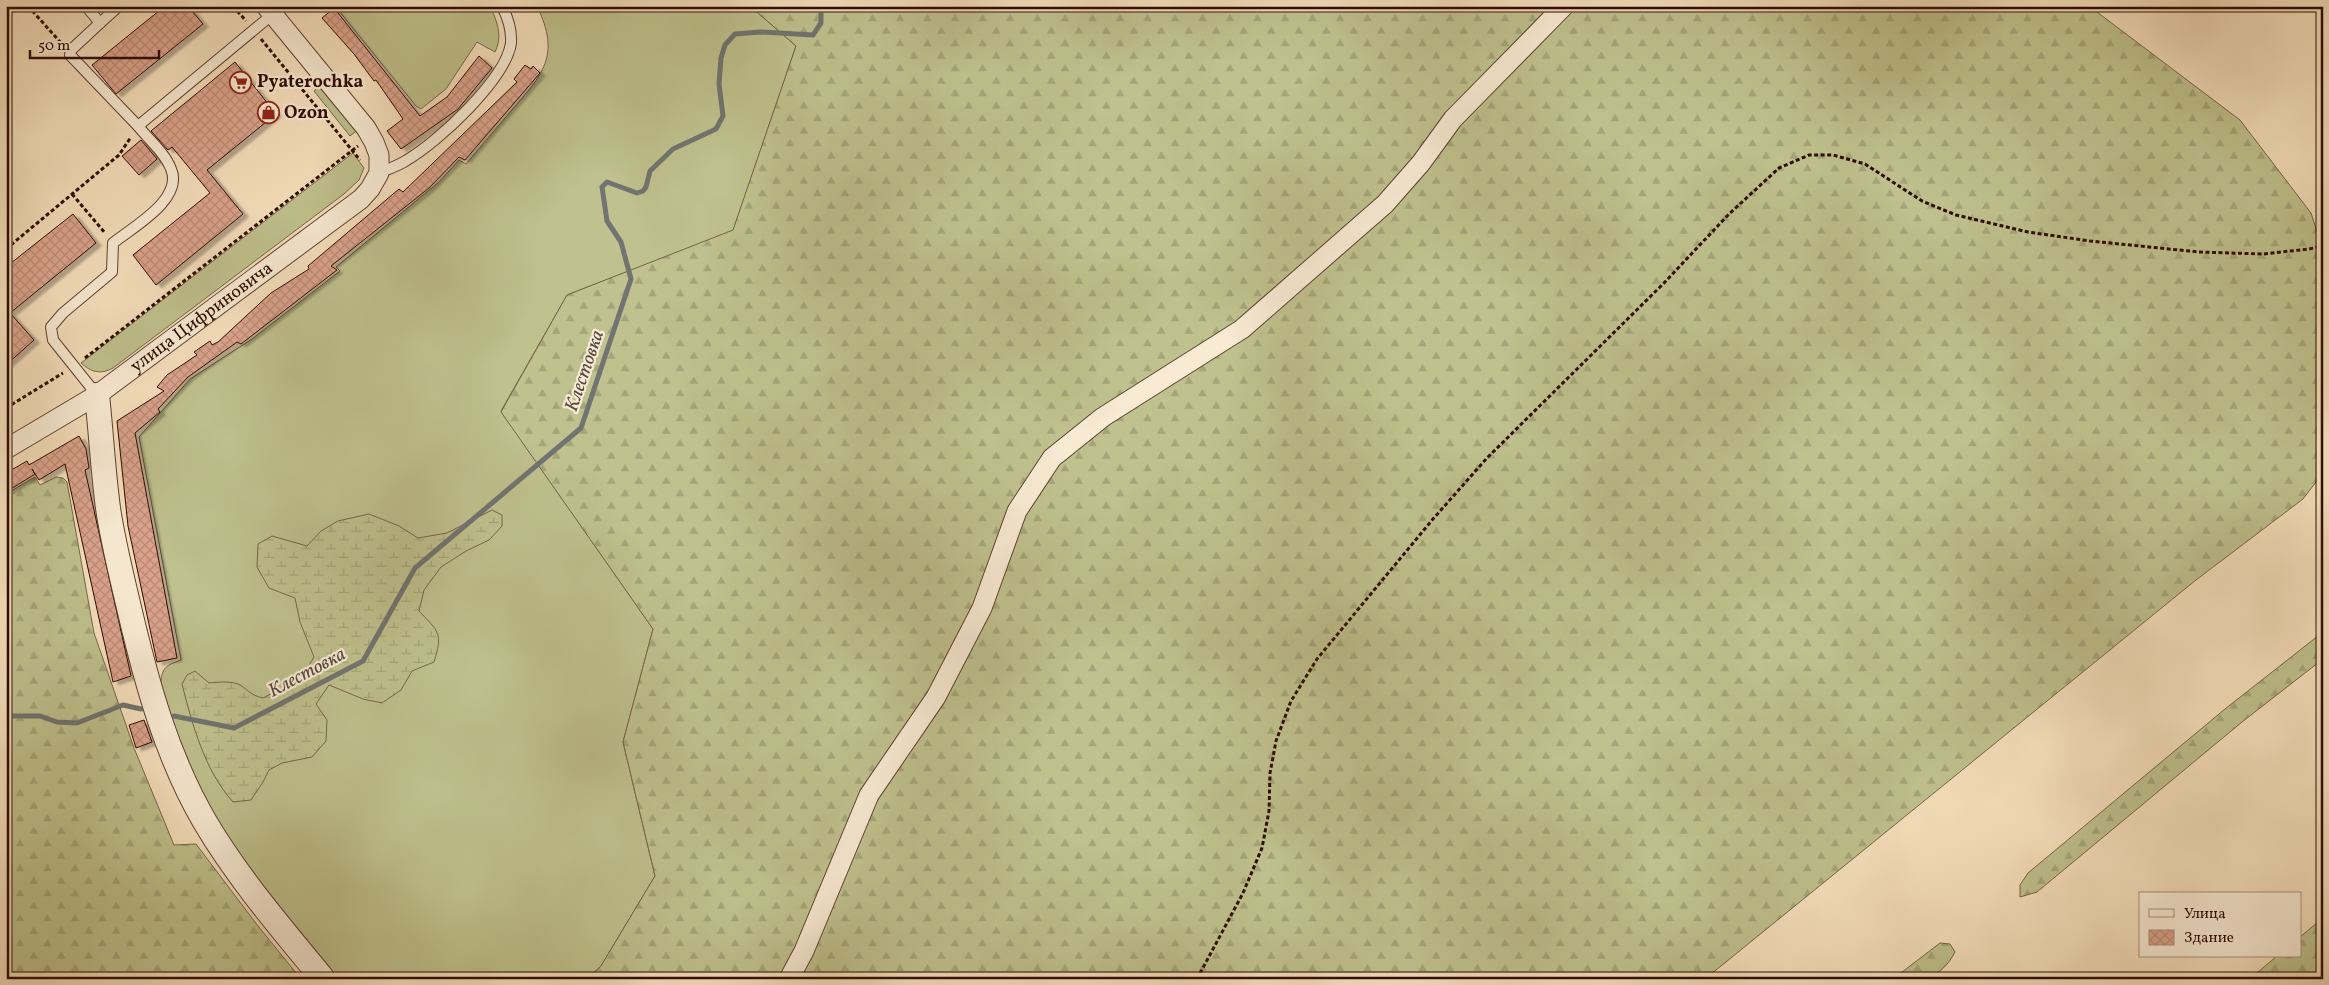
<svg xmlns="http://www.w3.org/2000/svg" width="2329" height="985" font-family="Vollkorn,serif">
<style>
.grass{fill:#bfc18e;stroke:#766648}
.forest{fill:url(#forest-firs);stroke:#766648}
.wetland{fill:url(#wetland-marsh);stroke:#766648}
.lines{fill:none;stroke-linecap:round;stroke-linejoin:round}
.stream{stroke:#717470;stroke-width:5}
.building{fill:url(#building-cross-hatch);stroke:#2d0c01;filter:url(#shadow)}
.service-casing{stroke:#5f4130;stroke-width:12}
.minor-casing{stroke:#5f4130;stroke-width:21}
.tertiary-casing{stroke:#5f4130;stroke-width:26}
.path{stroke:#2d0c01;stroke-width:3;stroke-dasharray:4 2.5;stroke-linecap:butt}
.service{stroke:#f8ead3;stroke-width:10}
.minor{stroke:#f8ead3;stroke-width:19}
.tertiary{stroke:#f8ead3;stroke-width:24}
.labels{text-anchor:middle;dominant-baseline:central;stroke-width:4.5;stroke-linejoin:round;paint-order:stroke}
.poi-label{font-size:18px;font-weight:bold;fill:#2d0c01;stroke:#f8ead3;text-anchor:start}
.street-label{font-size:18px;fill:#2d0c01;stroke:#f8ead3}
.water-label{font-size:19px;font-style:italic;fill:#554942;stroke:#f8ead3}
</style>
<defs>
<pattern id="forest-firs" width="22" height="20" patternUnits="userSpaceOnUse" patternTransform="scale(1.25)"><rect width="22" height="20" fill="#bfc18e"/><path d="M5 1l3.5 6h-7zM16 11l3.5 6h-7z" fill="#a4a579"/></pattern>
<pattern id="wetland-marsh" width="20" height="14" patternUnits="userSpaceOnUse" patternTransform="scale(1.25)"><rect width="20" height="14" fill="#bfc18e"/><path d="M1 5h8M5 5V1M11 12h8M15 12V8" fill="none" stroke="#a4a579"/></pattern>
<pattern id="building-cross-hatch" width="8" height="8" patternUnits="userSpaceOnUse" patternTransform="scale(1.25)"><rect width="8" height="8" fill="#dba38c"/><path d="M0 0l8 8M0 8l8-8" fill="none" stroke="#bc8b77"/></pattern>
<filter id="shadow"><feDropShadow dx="5.5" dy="3" stdDeviation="1" flood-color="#0004"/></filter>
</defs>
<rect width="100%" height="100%" fill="#f5dfbc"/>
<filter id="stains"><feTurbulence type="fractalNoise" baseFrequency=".004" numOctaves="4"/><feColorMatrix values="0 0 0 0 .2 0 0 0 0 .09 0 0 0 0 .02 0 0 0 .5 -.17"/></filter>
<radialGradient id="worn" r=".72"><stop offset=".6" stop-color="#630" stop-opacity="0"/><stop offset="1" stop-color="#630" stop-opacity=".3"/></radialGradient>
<g class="grass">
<path d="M335 6H490C497 21 503 36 495 52L477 42 446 89 421 109 416 106Z"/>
<path d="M537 6H750L796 46 733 231 567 295 501 411 653 629 623 742 655 876 601 966 587 979H339C300 930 256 882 223 829 201 794 183 755 171 716 166 702 157 686 163 672 166 664 174 663 181 660L139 437 190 379 252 339 340 271 336 267 439 182 459 160 466 164C481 146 496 129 511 111 543 74 561 56 537 6Z"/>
<path d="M322 84 359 129 350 136 314 91Z"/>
<path d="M353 153 364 168 359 180 344 194 113 368C100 375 91 372 81 363Z"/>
</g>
<g class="forest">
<path d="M750 6H2089L2240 120 2311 213 2323 250V473L2303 499 2196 580 1705 979H587L601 966 655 876 623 742 653 629 501 412 567 295 733 230 796 46Z"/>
<path d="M35 477 40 485 56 477 63 478 67 482 94 633 134 748 174 845 196 844 258 926 301 979H6V494Z"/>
<path d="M2323 632V659L2242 722 2037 892 2020 897V885L2028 873 2225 709Z"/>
<path d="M2323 918V979H2250L2277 956H2300V937Z"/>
<path d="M1940 943 1950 944 1955 952C1940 981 1921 979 1893 979Z"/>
</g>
<path class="wetland" d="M492 510 502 515V526L489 540 466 551 441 567 424 590 419 611C439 632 443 633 434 662L412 671 401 690 382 703 363 699 329 685 316 704 327 720 326 741 312 757 282 763 269 770 263 782 251 800 233 802C205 771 192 724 182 684L187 675 195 671 209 683C218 682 229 681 238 684 247 688 249 695 263 698L301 678 314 657 300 622 295 598 269 588 257 567 258 544 272 536 307 546 321 531 338 521 369 514 399 526 418 538 447 533Z"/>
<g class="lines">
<g class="stream">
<path d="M6 716H40L57 722 77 723 123 705 141 709"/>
<path d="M174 716 234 728 363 661 415 568 581 428 631 279 621 242 607 221 602 187 607 182 637 193 643 191 646 187 650 171 673 149 716 129 723 116 719 84 721 58 725 45 735 34 760 32 813 35 821 23V6"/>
</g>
</g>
<g class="building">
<path d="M165 6H188L203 24 116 94 92 65Z"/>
<path d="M334 8 420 116 447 97 479 56 492 68 458 109 401 149 387 131 403 119 376 80 374 81 354 54 322 18Z"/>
<path d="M235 62 276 114 207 170 243 214 156 285 133 255 210 193 172 147 168 150 151 131Z"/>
<path d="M525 65 531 69 533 66 540 73 465 160 459 157 429 188 331 266 337 270 241 344 237 342 188 377 158 409 160 412 135 433 177 658 157 662 128 526 117 421 164 391 157 387 167 375 197 355 194 352 210 341 212 345 218 342 271 293 309 269 308 266 399 189 403 192 517 82 514 79Z"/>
<path d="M141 140 157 159 139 175 122 156Z"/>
<path d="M73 214 96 243 10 313 34 340 6 365V267Z"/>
<path d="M79 436 86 449 89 468 85 470 131 676 113 682 65 464 39 480 32 469 35 474 6 492V473L27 461 29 465Z"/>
<path d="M144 720 152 742 136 748 129 725Z"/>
</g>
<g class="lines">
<defs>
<g id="service">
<path d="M86 6 100 23 119 6"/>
<path d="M100 23 71 50 70 55 138 126"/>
<path d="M379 173C388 169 398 166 407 160 438 142 506 79 511 43 512 29 508 18 502 6"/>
<path d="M97 395 53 340 51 327 63 313 112 272 113 243C133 227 184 199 171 169 165 153 149 140 138 126L273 14"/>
</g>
<g id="minor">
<path id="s1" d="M6 449 97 395 361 199 370 189 379 173V155L374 142 366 128 266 6"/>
<path d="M789 979 804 951 869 795 936 697 982 608 1017 511 1052 458 1103 417 1242 329 1385 204 1421 163 1453 119 1564 6"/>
</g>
<path id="tertiary" d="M97 395C101 432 103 470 108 508 113 543 122 577 130 612 147 684 167 757 205 822 238 878 282 929 323 979"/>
</defs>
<use href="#service" class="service-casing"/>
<use href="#minor" class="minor-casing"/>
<use href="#tertiary" class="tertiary-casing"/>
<g class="path">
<path d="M28 6 61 43"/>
<path d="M233 6 246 21"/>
<path d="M261 39 360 160"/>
<path d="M72 194 105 233"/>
<path d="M6 249 119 155 131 137"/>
<path d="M85 358 358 146"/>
<path d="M6 408 63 373"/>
<path d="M1197 979 1243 893 1262 848 1269 811 1270 773 1276 741 1291 701 1317 659 1433 519 1487 458 1664 283 1729 214 1779 168 1809 155H1833L1865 164 1922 201 1956 215 2028 232 2090 241 2199 252 2263 254 2309 249 2323 246"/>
</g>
<use href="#service" class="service"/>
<use href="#minor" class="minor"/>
<use href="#tertiary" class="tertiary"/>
</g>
<defs>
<symbol id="supermarket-ring" viewBox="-11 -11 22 22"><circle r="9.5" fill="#f8ead3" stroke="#8f2418" stroke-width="1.5"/><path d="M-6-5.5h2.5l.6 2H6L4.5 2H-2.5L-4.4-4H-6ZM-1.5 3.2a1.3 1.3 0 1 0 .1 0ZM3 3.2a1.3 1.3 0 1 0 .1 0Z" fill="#8f2418"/></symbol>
<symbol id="shop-ring" viewBox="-11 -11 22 22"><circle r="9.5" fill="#f8ead3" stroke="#8f2418" stroke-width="1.5"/><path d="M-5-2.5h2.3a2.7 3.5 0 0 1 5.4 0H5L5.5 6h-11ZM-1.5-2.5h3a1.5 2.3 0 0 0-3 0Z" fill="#8f2418"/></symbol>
</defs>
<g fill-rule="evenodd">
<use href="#supermarket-ring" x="228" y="70" width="25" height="25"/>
<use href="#shop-ring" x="256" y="100" width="25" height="25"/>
</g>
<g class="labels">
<g class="poi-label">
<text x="257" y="82">Pyaterochka</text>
<text x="284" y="113">Ozon</text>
</g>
<g class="street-label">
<text stroke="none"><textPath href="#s1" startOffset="236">улица Цифриновича</textPath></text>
</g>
<g class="water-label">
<text transform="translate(585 371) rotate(-71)">Клестовка</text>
<text transform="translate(307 673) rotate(-28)">Клестовка</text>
</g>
</g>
<rect width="2329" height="985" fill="none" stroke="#f5dfbc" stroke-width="25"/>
<rect x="8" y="8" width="2314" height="970" fill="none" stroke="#2d0c01" stroke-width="2.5"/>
<rect x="12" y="12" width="2304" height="960" fill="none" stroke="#2d0c01"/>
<rect x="2139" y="892" width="162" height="65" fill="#f8ead3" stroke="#a7917f"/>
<rect x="2149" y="909" width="25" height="8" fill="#f8ead3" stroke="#a7917f"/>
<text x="2184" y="918" font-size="15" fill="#2d0c01">Улица</text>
<rect x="2149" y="930" width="25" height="15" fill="url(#building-cross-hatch)" stroke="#a7917f"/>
<text x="2184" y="942" font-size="15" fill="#2d0c01">Здание</text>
<path d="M30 50v8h129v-8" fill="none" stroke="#2d0c01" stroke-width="2.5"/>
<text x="38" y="50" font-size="15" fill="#2d0c01" stroke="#f8ead3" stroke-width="4" paint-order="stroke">50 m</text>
<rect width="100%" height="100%" filter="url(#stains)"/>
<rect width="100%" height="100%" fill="url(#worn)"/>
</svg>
